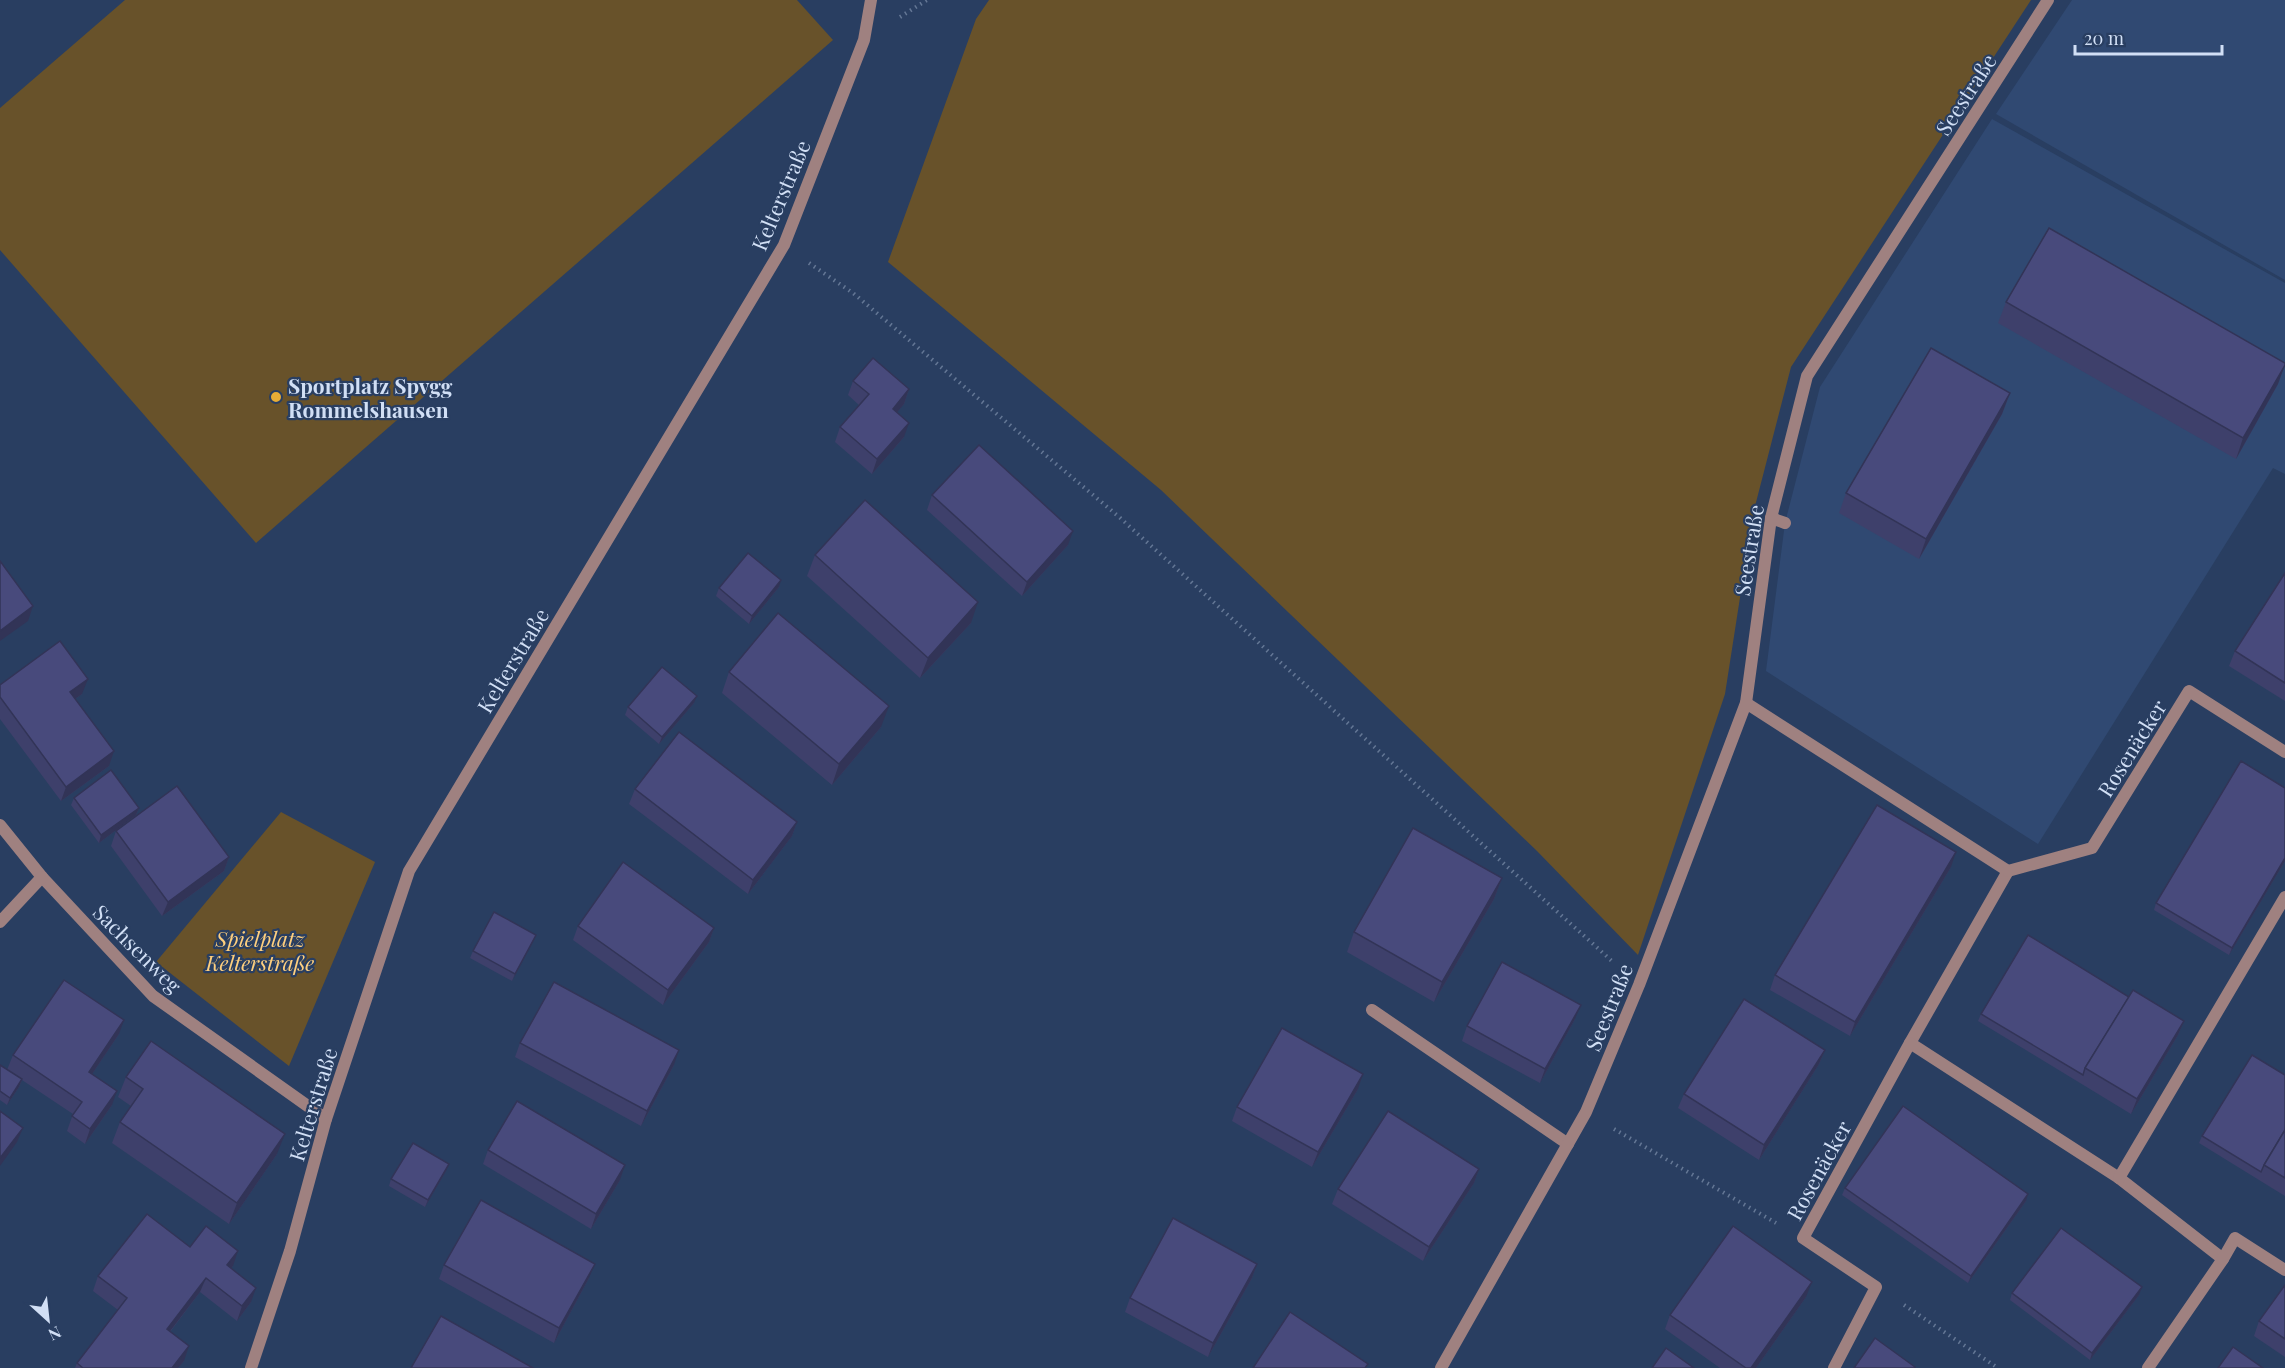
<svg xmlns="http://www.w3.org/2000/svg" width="2285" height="1368" font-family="'Playfair Display',serif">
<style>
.built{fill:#304972}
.green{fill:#68522a}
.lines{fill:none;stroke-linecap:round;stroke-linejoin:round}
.path{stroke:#647795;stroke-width:4;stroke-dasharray:1.5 4.5;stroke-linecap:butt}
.service{stroke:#9f8180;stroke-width:12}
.minor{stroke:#9f8180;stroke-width:12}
.wall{fill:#3e406b}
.shaded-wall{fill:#323457}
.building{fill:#484a7c;stroke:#323457;stroke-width:1.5}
.poi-dot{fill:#e7ac36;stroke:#293e61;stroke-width:2}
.labels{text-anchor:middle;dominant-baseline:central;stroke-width:4.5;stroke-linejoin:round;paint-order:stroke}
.street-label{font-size:21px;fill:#d1dff5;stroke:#293e61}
.poi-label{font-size:21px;font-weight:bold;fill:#d1dff5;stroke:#293e61;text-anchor:start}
.park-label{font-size:21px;font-style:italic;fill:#fecf7e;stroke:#293e61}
</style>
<rect width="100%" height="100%" fill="#293e61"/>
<g class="built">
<path d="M2072 0H2285V280L1996 114Z"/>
<path d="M1992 119 2285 283V474L2273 468 2038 844 1766 671 1785 523 1820 387Z"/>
</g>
<g class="green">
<path d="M125 0H797L833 40 256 543 0 250V108Z"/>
<path d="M989 0H2031L1791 367 1753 514 1725 694 1638 955 1537 851 1161 490 888 262 976 19Z"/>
<path d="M281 812 375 862 289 1066 156 962Z"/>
</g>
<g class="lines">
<g class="path">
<path d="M900 17 927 0"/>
<path d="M809 263 853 293 1118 516 1613 962"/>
<path d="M1614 1129 1776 1223"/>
<path d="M1904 1305 1998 1368"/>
</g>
<path class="service" d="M1771 518 1785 523"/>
<g class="minor">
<path d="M1746 703 2008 871 1910 1043 2119 1178 2223 1259 2148 1368"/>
<path d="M0 825 42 877 153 996 326 1119"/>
<path d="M2008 871 2092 848 2189 691 2285 752"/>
<path d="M0 922 42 877"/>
<path d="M1372 1010 1568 1144"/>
<path d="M2119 1178 2285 897"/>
<path d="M2223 1259 2235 1238 2285 1270"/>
<path d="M251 1368 290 1251 326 1119 409 871 784 245 864 40 871 0"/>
<path d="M1441 1368 1586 1112 1639 985 1746 703 1771 518 1807 376 2048 0"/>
<path d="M1834 1368 1876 1287 1803 1238 1910 1043"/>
</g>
</g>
<g class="wall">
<path d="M2006 302 2278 384 2236 459 1998 323Z"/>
<path d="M853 381 909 389 904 404 897 412 904 437 872 474 835 442 840 427 859 405 848 395Z"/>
<path d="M2010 393 2002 414 1919 559 1839 513 1846 493Z"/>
<path d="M932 495 1068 545 1022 596 927 510Z"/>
<path d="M815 555 971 623 920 678 807 576Z"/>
<path d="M2285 573V701L2229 666 2235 651Z"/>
<path d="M779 587 749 624 716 596 719 588Z"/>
<path d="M729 672 881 727 832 785 722 693Z"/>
<path d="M0 685 82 694 75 699 109 766 61 801 0 719Z"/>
<path d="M694 703 659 744 625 715 628 707Z"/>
<path d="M635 789 797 822 792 836 748 894 629 804Z"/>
<path d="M74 798 139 808 136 815 99 843 71 805Z"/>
<path d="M116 831 229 857 224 871 162 916 111 846Z"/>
<path d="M2285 861 2229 955 2154 910 2156 903Z"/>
<path d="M1951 867 1850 1036 1770 990 1775 975Z"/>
<path d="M1502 878 1494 899 1434 1002 1347 952 1354 932Z"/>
<path d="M578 926 714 928 709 942 663 1005 573 940Z"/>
<path d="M533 942 512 981 470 958 473 951Z"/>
<path d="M2129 997 2184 1021 2178 1035 2131 1114 1978 1021 1981 1014Z"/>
<path d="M1575 1019 1540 1083 1462 1041 1467 1026Z"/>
<path d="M119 1034 92 1074 112 1105 85 1144 67 1131 73 1114 22 1080 19 1087 7 1105 0 1100V1065L7 1070 13 1055Z"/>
<path d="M520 1043 674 1065 641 1126 515 1057Z"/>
<path d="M1825 1050 1819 1064 1759 1160 1678 1108 1684 1094Z"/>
<path d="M2285 1075V1196L2199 1143 2202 1136Z"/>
<path d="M126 1077 277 1154 229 1224 112 1143 120 1122 131 1106 118 1097Z"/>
<path d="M1358 1089 1312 1167 1232 1121 1237 1107Z"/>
<path d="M488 1150 620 1180 591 1229 483 1164Z"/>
<path d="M1479 1169 1474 1183 1423 1261 1332 1204 1338 1189Z"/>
<path d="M446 1171 425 1207 389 1186 391 1179Z"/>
<path d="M1845 1188 2026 1201 1968 1283 1842 1195Z"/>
<path d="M190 1247 233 1266 231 1268 251 1302 237 1321 200 1292 170 1332 184 1361 178 1368H75L77 1363 118 1310 93 1291 98 1276Z"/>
<path d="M1257 1264 1252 1278 1208 1357 1125 1312 1130 1298Z"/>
<path d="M444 1265 589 1278 554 1343 439 1279Z"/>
<path d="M2285 1285V1357L2254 1336 2259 1321Z"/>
<path d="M2012 1293 2139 1295 2090 1360 2010 1300Z"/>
<path d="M1806 1297 1756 1368H1720L1665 1329 1670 1315Z"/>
</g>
<g class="shaded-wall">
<path d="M2285 365 2278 384 2236 459 2243 438Z"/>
<path d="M909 389 904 404 888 423 893 409Z"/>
<path d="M2010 393 2002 414 1919 559 1926 539Z"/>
<path d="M909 423 904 437 872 474 877 459Z"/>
<path d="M1073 531 1068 545 1022 596 1027 582Z"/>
<path d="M781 580 779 587 749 624 752 616Z"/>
<path d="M978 602 971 623 920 678 928 658Z"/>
<path d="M33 606 28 621 0 641V631Z"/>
<path d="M88 679 82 694 65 706 70 692Z"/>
<path d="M697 696 694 703 659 744 662 737Z"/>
<path d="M889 706 881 727 832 785 839 764Z"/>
<path d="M114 751 109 766 61 801 66 787Z"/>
<path d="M139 808 136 815 99 843 101 835Z"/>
<path d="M797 822 792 836 748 894 753 880Z"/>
<path d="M1956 852 1951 867 1850 1036 1855 1022Z"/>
<path d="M229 857 224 871 162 916 168 902Z"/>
<path d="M2285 858V861L2229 955 2232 948Z"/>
<path d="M1502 878 1494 899 1434 1002 1442 982Z"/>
<path d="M714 928 709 942 663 1005 668 990Z"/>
<path d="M536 935 533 942 512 981 515 974Z"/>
<path d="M1581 1005 1575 1019 1540 1083 1545 1069Z"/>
<path d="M124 1020 119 1034 84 1086 89 1072Z"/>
<path d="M2184 1021 2178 1035 2131 1114 2137 1099Z"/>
<path d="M679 1050 674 1065 641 1126 647 1111Z"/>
<path d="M1825 1050 1819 1064 1759 1160 1764 1145Z"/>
<path d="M1363 1074 1358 1089 1312 1167 1318 1152Z"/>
<path d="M22 1079 19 1087 7 1105 10 1098Z"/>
<path d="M117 1091 112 1105 85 1144 90 1129Z"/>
<path d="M23 1128 17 1142 0 1166V1158Z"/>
<path d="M285 1134 277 1154 229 1224 237 1203Z"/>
<path d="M449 1164 446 1171 425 1207 428 1200Z"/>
<path d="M625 1165 620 1180 591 1229 596 1214Z"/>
<path d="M1479 1169 1474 1183 1423 1261 1429 1247Z"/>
<path d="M2028 1194 2026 1201 1968 1283 1971 1276Z"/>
<path d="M238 1251 233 1266 221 1280 227 1265Z"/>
<path d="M595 1264 589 1278 554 1343 559 1328Z"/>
<path d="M1257 1264 1252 1278 1208 1357 1213 1343Z"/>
<path d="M206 1278 200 1292 161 1343 167 1329Z"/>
<path d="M1812 1282 1806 1297 1756 1368H1751Z"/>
<path d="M2142 1287 2139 1295 2090 1360 2092 1353Z"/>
<path d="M256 1288 251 1302 237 1321 242 1306Z"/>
<path d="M189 1346 184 1361 178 1368H172Z"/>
</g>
<g class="building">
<path d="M2049 228 2285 363V365L2243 438 2006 302Z"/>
<path d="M1931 348 2010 393 1926 539 1846 493Z"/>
<path d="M873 358 909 389 893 409 909 423 877 459 840 427 869 394 853 381Z"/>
<path d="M979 445 1073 531 1027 582 932 495Z"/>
<path d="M865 500 978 602 928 658 815 555Z"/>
<path d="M748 553 781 580 752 616 719 588Z"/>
<path d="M0 561 33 606 0 631Z"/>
<path d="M2285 573V683L2235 651Z"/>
<path d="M778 613 889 706 839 764 729 672Z"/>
<path d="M60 641 88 679 70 692 114 751 66 787 0 697V685Z"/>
<path d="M662 667 697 696 662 737 628 707Z"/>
<path d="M679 732 797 822 753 880 635 789Z"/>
<path d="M2241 761 2285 788V858L2232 948 2156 903Z"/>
<path d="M111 770 139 808 101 835 74 798Z"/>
<path d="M177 786 229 857 168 902 116 831Z"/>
<path d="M1877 805 1956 852 1855 1022 1775 975Z"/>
<path d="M1413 828 1502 878 1442 982 1354 932Z"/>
<path d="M623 862 714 928 668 990 578 926Z"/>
<path d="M494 912 536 935 515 974 473 951Z"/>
<path d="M2028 935 2129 997 2085 1068 2083 1075 1981 1014Z"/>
<path d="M1502 962 1581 1005 1545 1069 1467 1026Z"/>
<path d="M64 980 124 1020 89 1072 117 1091 90 1129 72 1116 82 1102 13 1055Z"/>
<path d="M554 982 679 1050 647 1111 520 1043Z"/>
<path d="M2133 990 2184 1021 2137 1099 2085 1068Z"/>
<path d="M1744 999 1825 1050 1764 1145 1684 1094Z"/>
<path d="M1282 1028 1363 1074 1318 1152 1237 1107Z"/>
<path d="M151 1041 285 1134 237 1203 120 1122 143 1089 126 1077Z"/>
<path d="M2252 1055 2285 1075V1130L2264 1165 2261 1172 2202 1136Z"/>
<path d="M0 1065 22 1079 10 1098 0 1091Z"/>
<path d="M517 1101 625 1165 596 1214 488 1150Z"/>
<path d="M1903 1106 2028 1194 1971 1276 1845 1188Z"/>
<path d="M0 1111 23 1128 0 1158Z"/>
<path d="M1388 1111 1479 1169 1429 1247 1338 1189Z"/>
<path d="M2285 1130V1178L2264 1165Z"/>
<path d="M413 1143 449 1164 428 1200 391 1179Z"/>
<path d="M481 1200 595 1264 559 1328 444 1265Z"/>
<path d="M147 1214 190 1247 206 1226 238 1251 227 1265 256 1288 242 1306 206 1278 167 1329 189 1346 172 1368H83L77 1363 127 1298 98 1276Z"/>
<path d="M1173 1218 1257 1264 1213 1343 1130 1298Z"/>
<path d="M1733 1226 1812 1282 1751 1368H1746L1670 1315Z"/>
<path d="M2061 1228 2142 1287 2092 1353 2012 1293Z"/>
<path d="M2285 1285V1339L2259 1321Z"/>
<path d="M1290 1312 1368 1364 1365 1368H1253Z"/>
<path d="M441 1316 533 1368H411Z"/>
<path d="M1875 1338 1915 1367 1914 1368H1854Z"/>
<path d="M2233 1347 2263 1368H2218Z"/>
<path d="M1666 1348 1694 1368H1652Z"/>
</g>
<circle class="poi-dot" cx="276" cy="397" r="6"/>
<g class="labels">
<g class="street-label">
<text transform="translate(1965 94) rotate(-57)">Seestraße</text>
<text transform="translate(780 195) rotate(-67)">Kelterstraße</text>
<text transform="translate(1748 550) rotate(-81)">Seestraße</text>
<text transform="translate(512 660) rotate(-59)">Kelterstraße</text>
<text transform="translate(2131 748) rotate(-58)">Rosenäcker</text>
<text transform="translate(138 948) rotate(45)">Sachsenweg</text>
<text transform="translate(1608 1007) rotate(-68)">Seestraße</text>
<text transform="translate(312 1104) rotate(-73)">Kelterstraße</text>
<text transform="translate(1818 1170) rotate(-61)">Rosenäcker</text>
</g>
<g class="poi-label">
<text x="288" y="385">Sportplatz Spvgg<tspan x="288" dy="24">Rommelshausen</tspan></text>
</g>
<g class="park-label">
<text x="260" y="938">Spielplatz<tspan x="260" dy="24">Kelterstraße</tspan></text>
</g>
</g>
<g transform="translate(48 1320) rotate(153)" stroke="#293e61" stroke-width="4.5" paint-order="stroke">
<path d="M0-4.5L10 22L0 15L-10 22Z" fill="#d1dff5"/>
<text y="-9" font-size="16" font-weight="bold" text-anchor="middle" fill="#d1dff5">N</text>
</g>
<path d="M2075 45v9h147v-9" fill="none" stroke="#d1dff5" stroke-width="3"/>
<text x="2084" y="45" font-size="18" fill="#d1dff5" stroke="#293e61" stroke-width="4.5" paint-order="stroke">20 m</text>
</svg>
